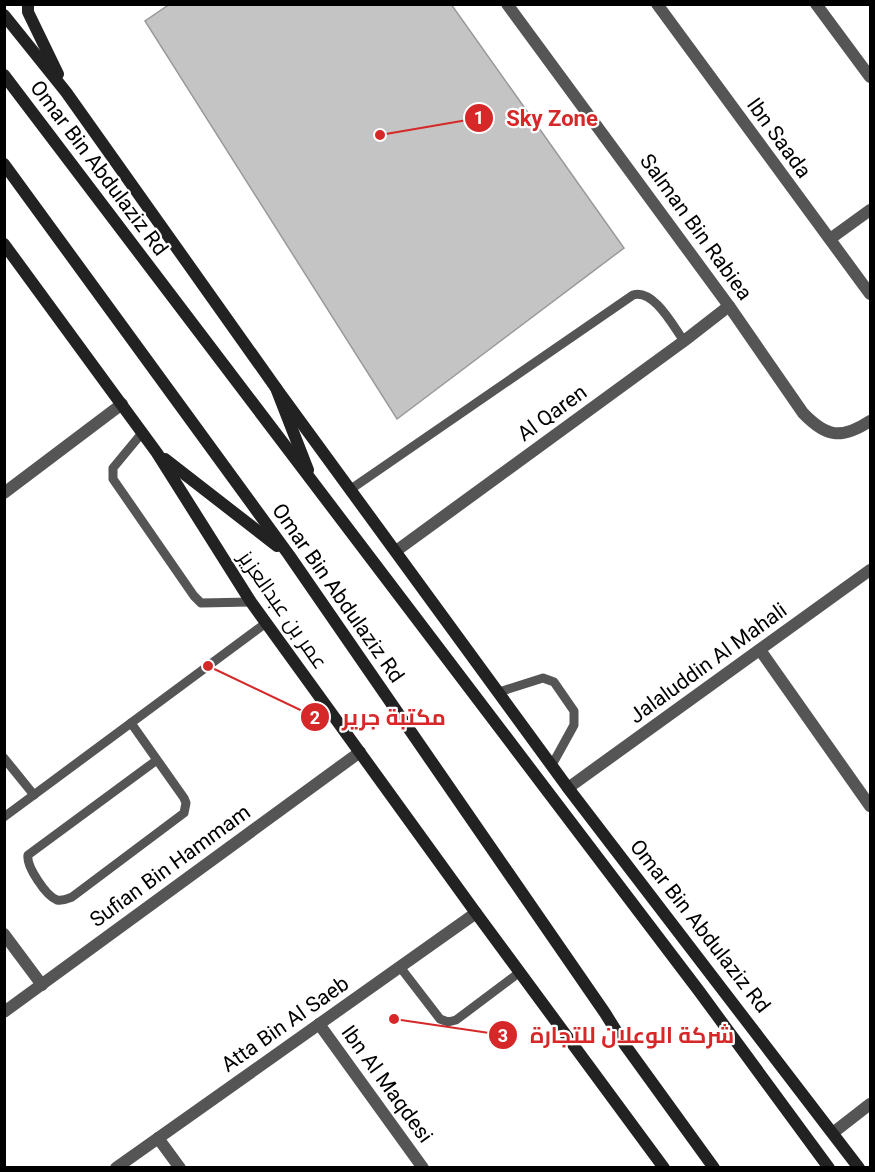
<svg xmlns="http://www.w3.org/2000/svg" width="875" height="1172" font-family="Roboto,Cairo,sans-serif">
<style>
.building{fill:#c4c4c4;stroke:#999;stroke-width:1.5}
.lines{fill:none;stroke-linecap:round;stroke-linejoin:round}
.lane{stroke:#555;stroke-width:9}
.street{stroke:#555;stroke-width:12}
.secondary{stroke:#222;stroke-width:12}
.labels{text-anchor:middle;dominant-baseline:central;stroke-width:4.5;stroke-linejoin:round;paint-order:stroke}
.street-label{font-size:21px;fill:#000;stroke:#fff}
.leader{fill:none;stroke:#d62828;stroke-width:2}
.callout-dot{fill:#d62828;stroke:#fff;stroke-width:2}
.mark-label{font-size:18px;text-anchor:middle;font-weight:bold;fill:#fff}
.callout-label{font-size:22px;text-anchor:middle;font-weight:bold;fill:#d62828;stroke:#fff;stroke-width:4.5;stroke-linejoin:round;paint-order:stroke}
</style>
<rect width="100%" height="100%" fill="#fff"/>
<path class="building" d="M170 4H451L624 248 397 419 145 21Z"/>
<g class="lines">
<g class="lane">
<path d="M142 433 113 468V479L194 596 201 603 251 602"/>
<path d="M351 489 633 295C654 289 673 326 684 341"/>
<path d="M499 692 543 678 554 682 574 711V725L552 765"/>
<path d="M131 723 184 798 186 803 184 813 72 897C67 899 63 901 57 900 46 896 26 866 28 855L157 760"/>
<path d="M4 758 34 795"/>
<path d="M4 817 266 623"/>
<path d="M400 967 440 1019 448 1022 456 1020 520 972"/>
</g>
<g class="street">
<path d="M507 4 729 306 803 413C826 437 841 440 870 421"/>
<path d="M657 4 870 294"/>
<path d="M816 4 870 77"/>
<path d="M830 239 870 210"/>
<path d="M4 493 122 404"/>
<path d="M396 551 684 341 729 306"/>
<path d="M760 650 870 806"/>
<path d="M568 788 870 570"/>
<path d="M4 934 42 985"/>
<path d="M4 1012 360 752"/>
<path d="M319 1024 423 1168"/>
<path d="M834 1132 870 1104"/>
<path d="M158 1138 180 1168"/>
<path d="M116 1168 476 913"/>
</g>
<g class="secondary">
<path d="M28 4V12L58 74"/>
<path d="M4 15 66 92 276 388 308 470"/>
<path d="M4 75 699 991 829 1168"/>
<path d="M4 164 289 555 605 1013 625 1045 714 1168"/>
<path d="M4 244 157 453 251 602 476 913 664 1168"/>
<path d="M276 388 568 788 859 1168"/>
<path d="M165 459 277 546"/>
</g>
</g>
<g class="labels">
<g class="street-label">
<text transform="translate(779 138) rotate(54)">Ibn Saada</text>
<text transform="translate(99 168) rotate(53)">Omar Bin Abdulaziz Rd</text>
<text transform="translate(696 227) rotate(54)">Salman Bin Rabiea</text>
<text transform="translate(552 413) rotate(-36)">Al Qaren</text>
<text transform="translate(338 593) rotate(55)">Omar Bin Abdulaziz Rd</text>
<text transform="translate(283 610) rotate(55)">عمر بن عبدالعزيز</text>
<text transform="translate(708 663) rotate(-36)">Jalaluddin Al Mahali</text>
<text transform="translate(170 866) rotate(-36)">Sufian Bin Hammam</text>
<text transform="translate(700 926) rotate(52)">Omar Bin Abdulaziz Rd</text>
<text transform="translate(285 1024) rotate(-35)">Atta Bin Al Saeb</text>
<text transform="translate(387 1084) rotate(54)">Ibn Al Maqdesi</text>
</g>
</g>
<path class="leader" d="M380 135L479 118M208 666L315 717M394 1019L503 1035"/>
<g class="callout-dot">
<circle cx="380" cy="135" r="6"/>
<circle cx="208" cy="666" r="6"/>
<circle cx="394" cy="1019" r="6"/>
<circle cx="479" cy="118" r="15"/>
<circle cx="315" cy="717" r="15"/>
<circle cx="503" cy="1035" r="15"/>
</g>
<g class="mark-label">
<text x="479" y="124">1</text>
<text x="315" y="724">2</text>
<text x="503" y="1042">3</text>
</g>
<g class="callout-label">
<text x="552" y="126">Sky Zone</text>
<text x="394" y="725">مكتبة جرير</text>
<text x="632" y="1043">شركة الوعلان للتجارة</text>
</g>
<rect width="875" height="1172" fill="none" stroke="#000000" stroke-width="12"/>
</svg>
